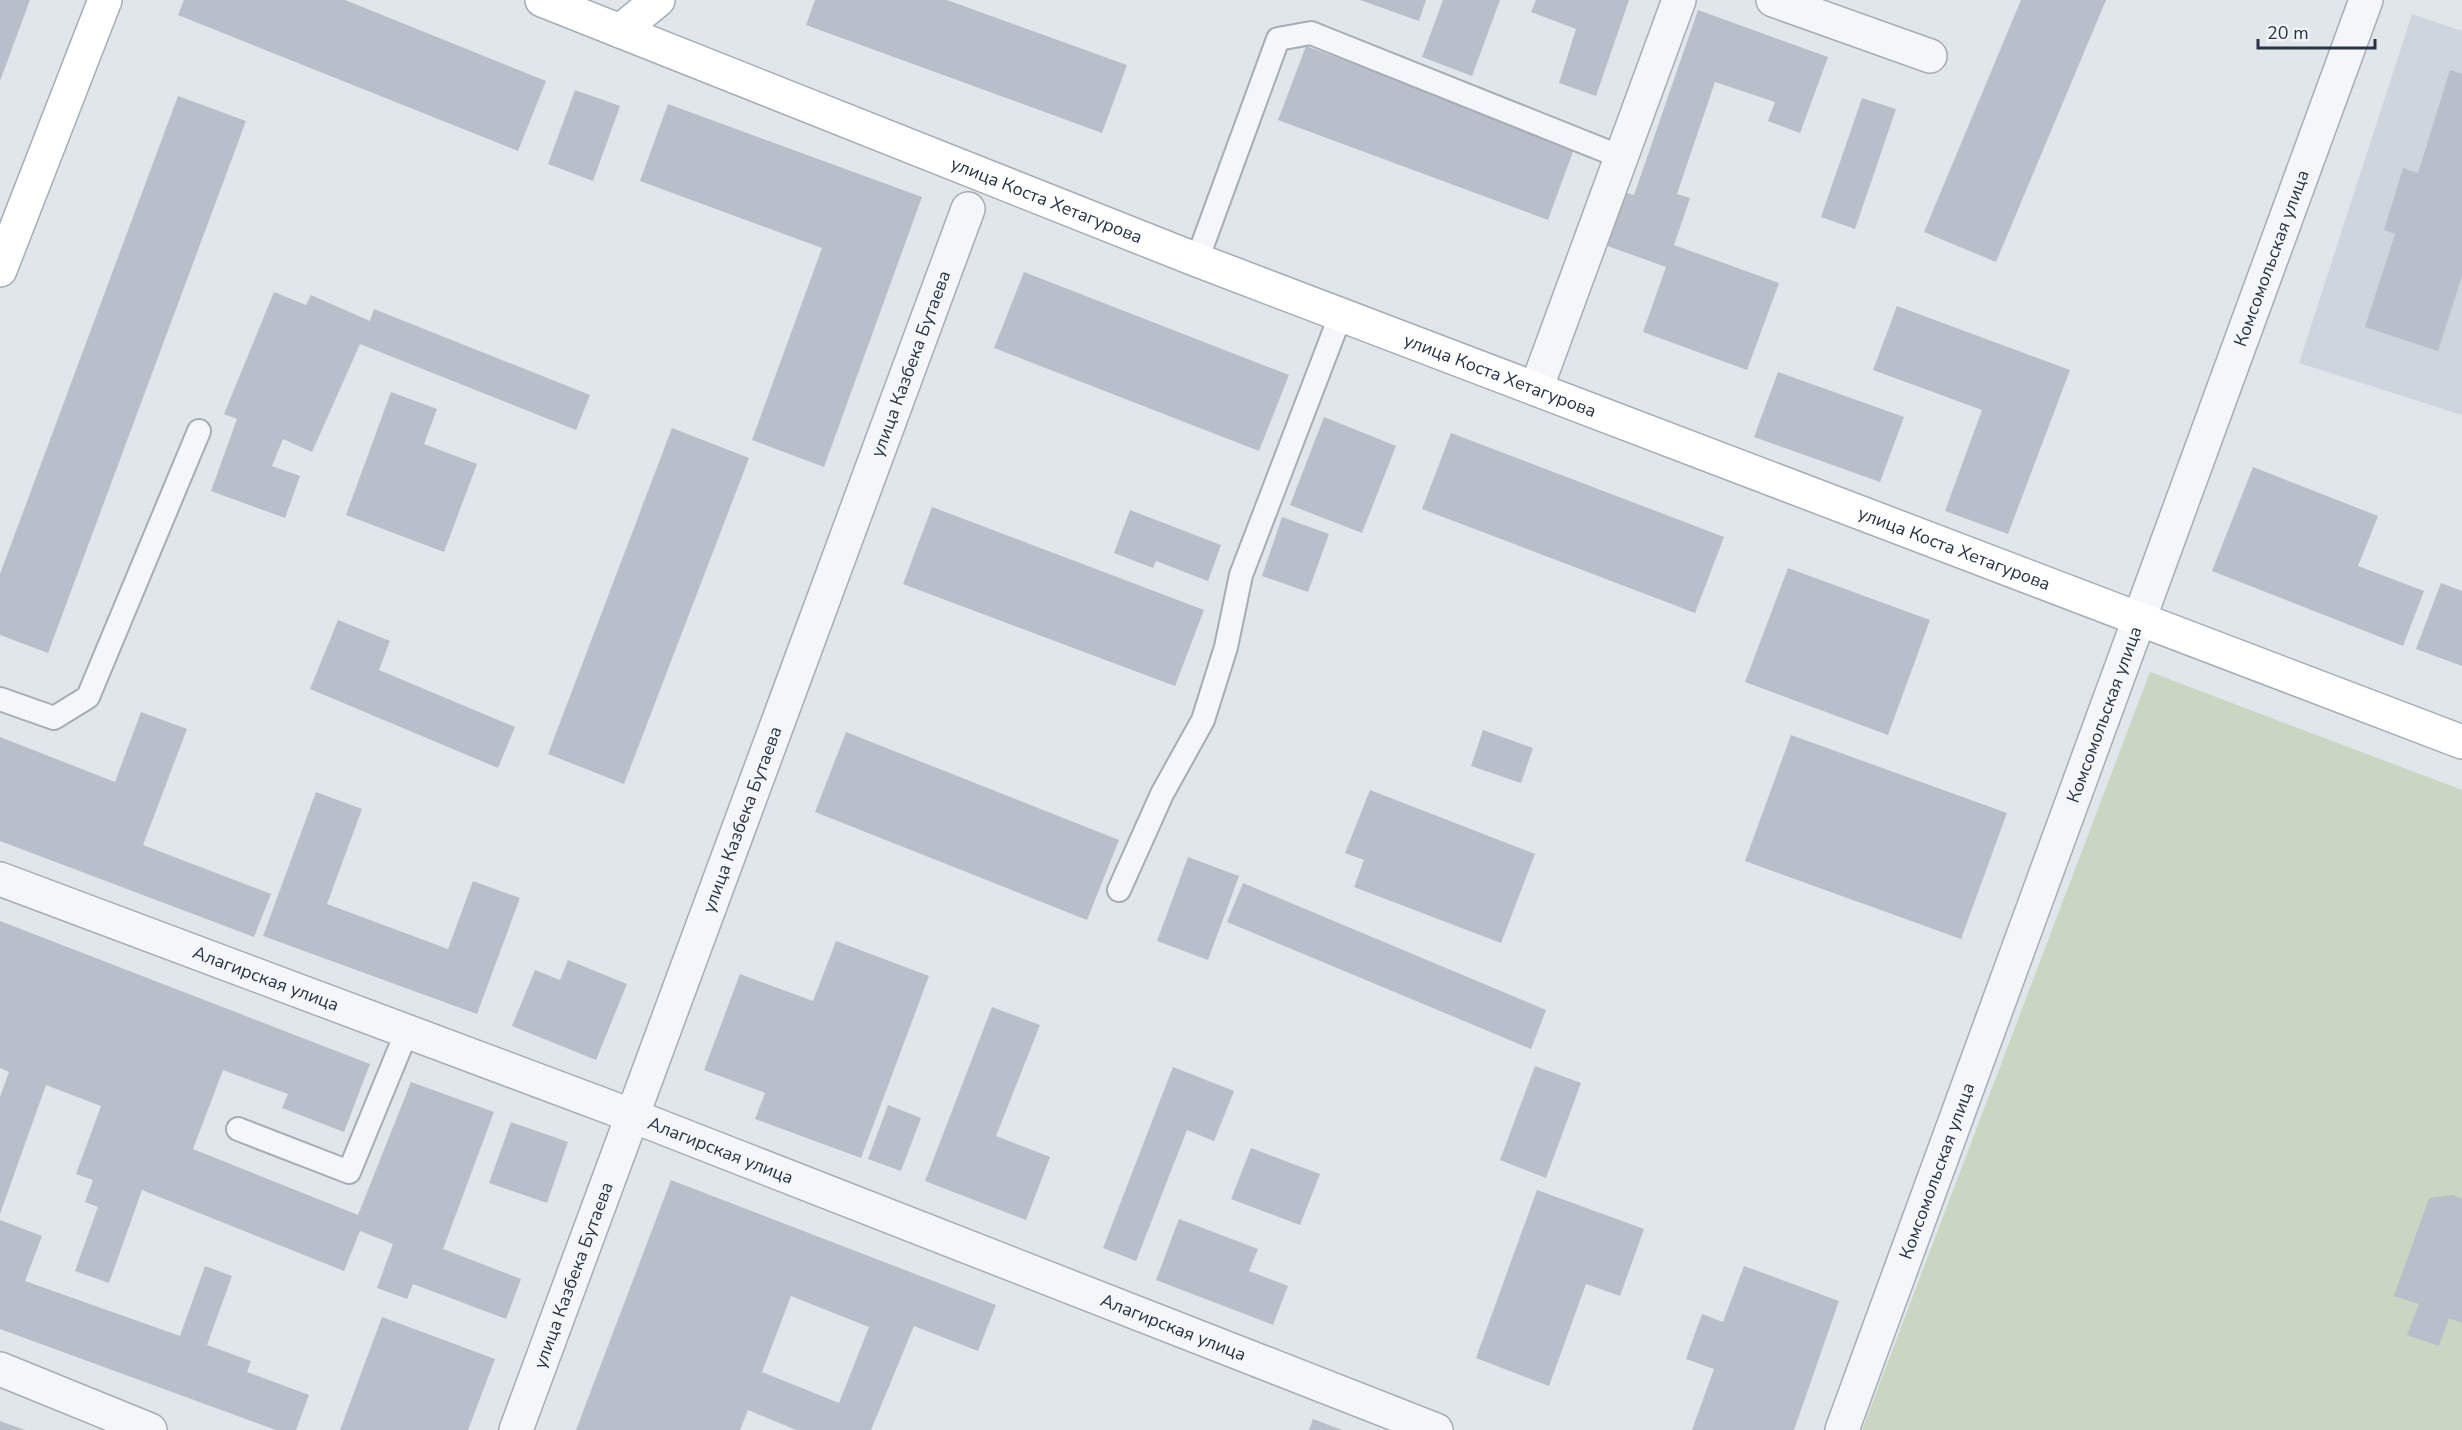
<svg xmlns="http://www.w3.org/2000/svg" width="2462" height="1430" font-family="'Nunito Sans',sans-serif">
<style>
.built{fill:#cfd5de}
.green{fill:#c8d6c2}
.building{fill:#b8bfca;fill-rule:evenodd}
.lines{fill:none;stroke-linecap:round;stroke-linejoin:round}
.lane-casing{stroke:#a6adb6;stroke-width:26}
.street-casing{stroke:#a6adb6;stroke-width:36}
.secondary-casing{stroke:#a6adb6;stroke-width:36}
.lane{stroke:#f5f6f9;stroke-width:22}
.street{stroke:#f5f6f9;stroke-width:33}
.secondary{stroke:#fff;stroke-width:33}
.labels{text-anchor:middle;dominant-baseline:central;stroke-width:6;stroke-linejoin:round;paint-order:stroke}
.street-label{font-size:18px;fill:#283445;stroke:#f1f5f8}
</style>
<rect width="100%" height="100%" fill="#e1e6eb"/>
<path class="built" d="M2412 14 2462 31V415L2299 363Z"/>
<path class="green" d="M2150 672 2462 790V1430H1862Z"/>
<g class="building">
<path d="M0 0H30L0 81Z"/>
<path d="M184 0H345L546 81 518 151 178 15Z"/>
<path d="M815 0H947L1127 65 1102 133 806 25Z"/>
<path d="M1360 0H1426L1419 21Z"/>
<path d="M1443 0H1500L1472 76 1422 57Z"/>
<path d="M1536 0H1629L1596 96 1559 83 1576 29 1531 12Z"/>
<path d="M2021 0H2106L1996 262 1924 232Z"/>
<path d="M1698 10 1828 57 1800 133 1768 121 1775 102 1715 82 1677 194 1690 198 1674 245 1779 283 1747 370 1643 332 1666 267 1602 244 1620 191 1634 195Z"/>
<path d="M1306 46 1575 146 1548 220 1278 120Z"/>
<path d="M2450 70 2462 74V276L2438 351 2365 327 2395 234 2384 230 2403 168 2418 173Z"/>
<path d="M575 90 620 106 593 181 548 164Z"/>
<path d="M178 96 246 121 48 653 0 635V574Z"/>
<path d="M1862 98 1896 109 1855 229 1821 217Z"/>
<path d="M668 104 922 197 824 467 752 440 822 248 640 181Z"/>
<path d="M1024 272 1289 375 1259 451 994 348Z"/>
<path d="M274 292 306 305 311 295 370 321 374 309 590 395 576 430 360 344 312 452 283 439 272 466 300 476 285 518 211 491 237 419 224 414Z"/>
<path d="M1897 306 2070 370 2008 534 1945 511 1982 410 1873 370Z"/>
<path d="M1778 372 1904 417 1880 482 1754 437Z"/>
<path d="M391 392 437 409 424 444 477 464 444 552 346 515Z"/>
<path d="M1324 417 1396 446 1362 533 1290 505Z"/>
<path d="M672 428 749 458 624 784 548 754Z"/>
<path d="M1451 433 1724 537 1695 613 1422 509Z"/>
<path d="M2253 467 2378 516 2358 566 2424 591 2403 646 2212 571Z"/>
<path d="M932 507 1204 610 1175 686 903 584Z"/>
<path d="M1130 510 1221 545 1208 581 1156 561 1153 568 1114 553Z"/>
<path d="M1282 517 1329 534 1308 592 1262 576Z"/>
<path d="M1788 568 1930 620 1888 735 1745 682Z"/>
<path d="M2441 583 2462 591V666L2416 649Z"/>
<path d="M338 620 390 641 379 670 515 727 498 768 310 689Z"/>
<path d="M141 712 187 729 143 845 271 894 254 937 0 841V737L115 782Z"/>
<path d="M1483 730 1533 748 1521 783 1471 766Z"/>
<path d="M846 732 1119 840 1087 920 815 812Z"/>
<path d="M1791 735 2007 813 1961 939 1745 861Z"/>
<path d="M1370 790 1535 854 1501 943 1354 887 1364 860 1345 853Z"/>
<path d="M316 792 362 809 327 904 448 949 473 881 520 898 477 1014 263 936Z"/>
<path d="M1188 857 1239 876 1208 960 1157 941Z"/>
<path d="M1243 883 1546 1010 1531 1049 1227 922Z"/>
<path d="M0 921 370 1064 344 1132 282 1108 288 1094 223 1070 193 1149 358 1215 411 1082 494 1112 443 1249 521 1279 506 1319 413 1284 407 1299 377 1288 393 1244 360 1231 344 1271 142 1190 109 1283 75 1271 98 1207 85 1202 93 1180 76 1174 101 1106 46 1085 0 1214V1097L9 1072 0 1068Z"/>
<path d="M836 941 929 976 861 1158 755 1119 765 1093 704 1070 740 974 813 1001Z"/>
<path d="M568 960 627 984 596 1060 512 1026 535 970 560 980Z"/>
<path d="M992 1007 1040 1025 996 1136 1050 1157 1026 1220 925 1181Z"/>
<path d="M1535 1066 1581 1083 1546 1178 1500 1160Z"/>
<path d="M1173 1067 1234 1091 1214 1141 1187 1130 1136 1261 1103 1248Z"/>
<path d="M888 1105 921 1118 901 1171 868 1159Z"/>
<path d="M511 1122 568 1142 547 1203 489 1183Z"/>
<path d="M1251 1148 1320 1174 1300 1225 1231 1199Z"/>
<path d="M671 1180 996 1305 978 1351 914 1326 871 1430H796L748 1410 740 1430H576ZM791 1296 869 1327 839 1403 762 1372Z"/>
<path d="M1537 1190 1644 1229 1620 1296 1586 1284 1549 1386 1476 1358Z"/>
<path d="M2453 1195 2462 1199V1323L2449 1318 2439 1346 2407 1335 2419 1304 2394 1296 2429 1198Z"/>
<path d="M1179 1219 1258 1249 1249 1271 1288 1286 1273 1325 1156 1280Z"/>
<path d="M0 1220 42 1236 25 1281 180 1336 205 1266 232 1276 207 1345 251 1361 247 1372 309 1395 296 1430H276L0 1329Z"/>
<path d="M1744 1266 1839 1301 1794 1430H1692L1714 1369 1686 1359 1702 1314 1723 1322Z"/>
<path d="M382 1317 495 1359 468 1430H340Z"/>
<path d="M1313 1419 1342 1430H1309Z"/>
<path d="M0 1421 25 1430H0Z"/>
</g>
<g class="lines">
<defs>
<g id="lane">
<path d="M1197 260 1278 39 1311 33 1621 157"/>
<path d="M0 699 54 718 88 697 199 431"/>
<path d="M1119 890 1162 794 1203 720 1226 647 1241 575 1341 314"/>
<path d="M238 1129 349 1172 407 1031"/>
</g>
<g id="street">
<path d="M1773 0 1930 56"/>
<path d="M1536 389 1679 0"/>
<path id="s1" d="M0 879 633 1116 1436 1430"/>
<path d="M0 1369 150 1430"/>
<path id="s2" d="M516 1430 968 209"/>
<path id="s3" d="M1842 1430 2366 0"/>
</g>
<g id="secondary">
<path id="s4" d="M542 0 1197 260 2462 742"/>
<path d="M620 31 658 0"/>
<path d="M0 270 105 0"/>
</g>
</defs>
<use href="#lane" class="lane-casing"/>
<use href="#street" class="street-casing"/>
<use href="#secondary" class="secondary-casing"/>
<use href="#lane" class="lane"/>
<use href="#street" class="street"/>
<use href="#secondary" class="secondary"/>
</g>
<g class="labels">
<g class="street-label">
<text stroke="none"><textPath href="#s4" startOffset="543">улица Коста Хетагурова</textPath></text>
<text stroke="none"><textPath href="#s3" startOffset="1248">Комсомольская улица</textPath></text>
<text stroke="none"><textPath href="#s2" startOffset="1137">улица Казбека Бутаева</textPath></text>
<text stroke="none"><textPath href="#s4" startOffset="1029">улица Коста Хетагурова</textPath></text>
<text stroke="none"><textPath href="#s4" startOffset="1515">улица Коста Хетагурова</textPath></text>
<text stroke="none"><textPath href="#s3" startOffset="762">Комсомольская улица</textPath></text>
<text stroke="none"><textPath href="#s2" startOffset="651">улица Казбека Бутаева</textPath></text>
<text stroke="none"><textPath href="#s1" startOffset="284">Алагирская улица</textPath></text>
<text stroke="none"><textPath href="#s1" startOffset="770">Алагирская улица</textPath></text>
<text stroke="none"><textPath href="#s3" startOffset="276">Комсомольская улица</textPath></text>
<text stroke="none"><textPath href="#s2" startOffset="165">улица Казбека Бутаева</textPath></text>
<text stroke="none"><textPath href="#s1" startOffset="1256">Алагирская улица</textPath></text>
</g>
</g>
<path d="M2258 39v9h117v-9" fill="none" stroke="#283445" stroke-width="3"/>
<text x="2267" y="39" font-size="18" fill="#283445" stroke="#f1f5f8" stroke-width="4.5" paint-order="stroke">20 m</text>
</svg>
